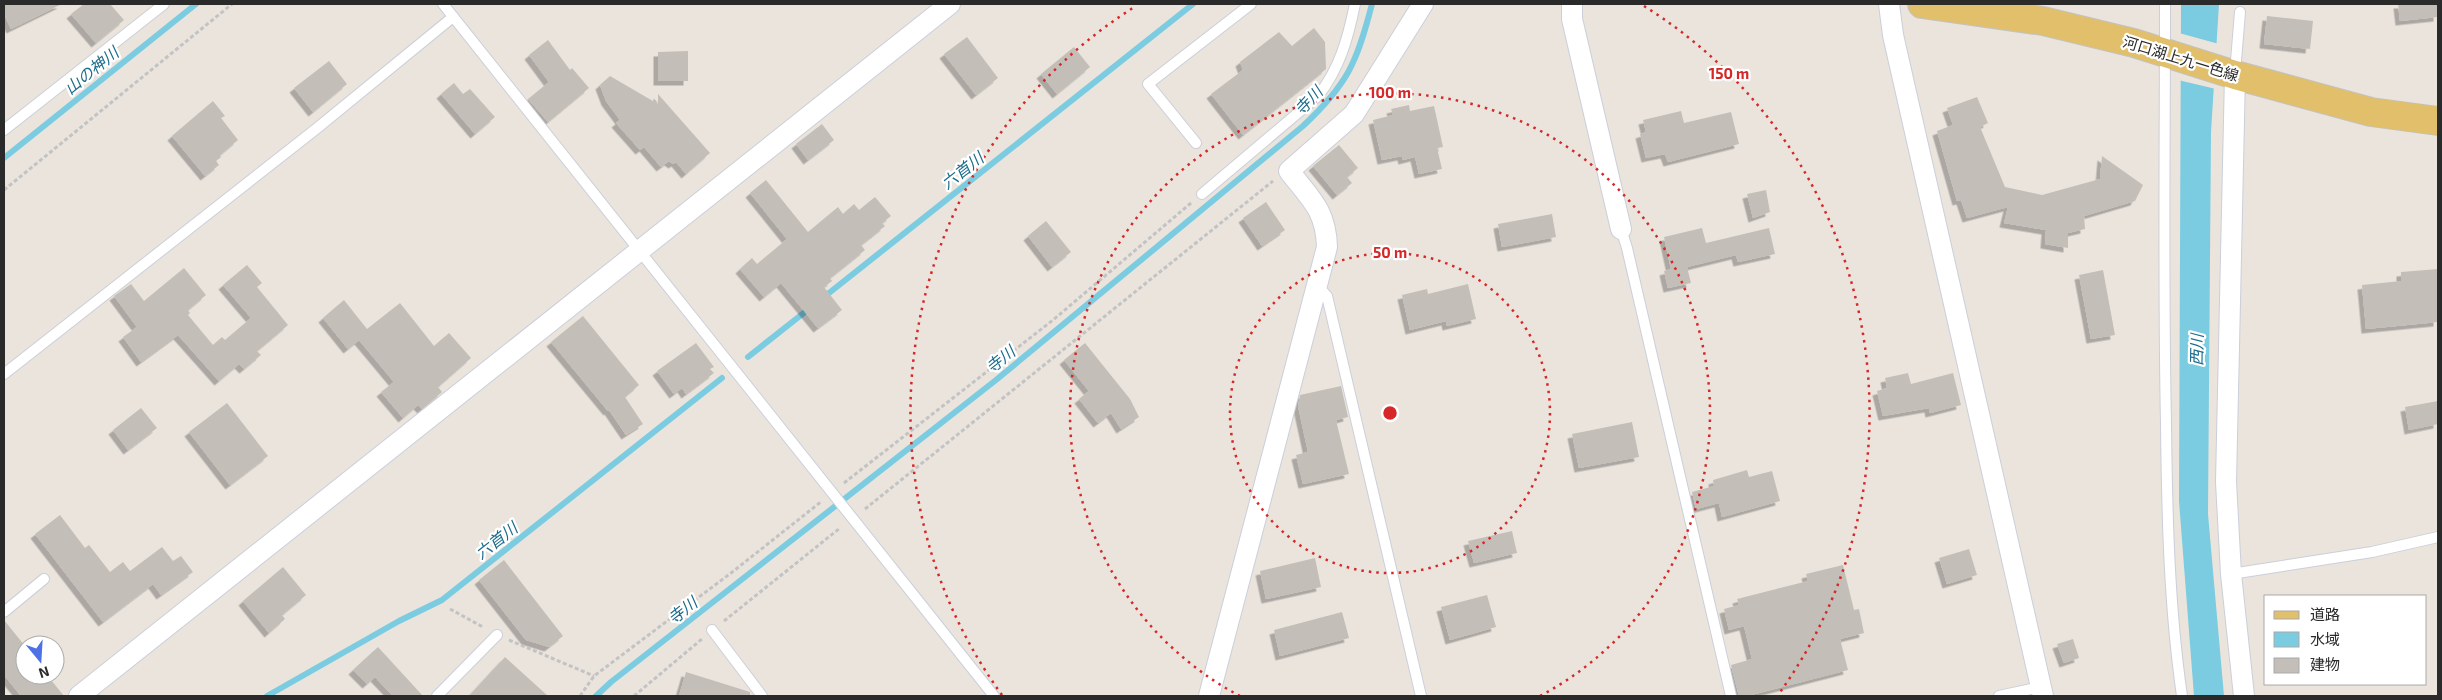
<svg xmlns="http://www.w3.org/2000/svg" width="2442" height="700" font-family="'Exo 2','Noto Sans JP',sans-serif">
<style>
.water{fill:#7bcce1}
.pier{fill:#eae4dd}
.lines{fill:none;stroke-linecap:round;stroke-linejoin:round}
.stream{stroke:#7bcce1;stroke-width:6}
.building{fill:#c3bfb8;filter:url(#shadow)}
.service-casing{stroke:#cbcfda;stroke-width:12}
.minor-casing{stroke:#cbcfda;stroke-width:22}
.primary-casing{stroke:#c3c3c3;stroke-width:30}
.path{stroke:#c3c3c3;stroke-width:3;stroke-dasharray:4 2.5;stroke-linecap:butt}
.service{stroke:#fff;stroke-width:10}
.minor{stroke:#fff;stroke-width:20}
.primary{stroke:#e1bf6b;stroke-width:28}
.ring{fill:none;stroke:#d62828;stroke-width:2.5;stroke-dasharray:2.5 5}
.labels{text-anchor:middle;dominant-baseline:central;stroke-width:4.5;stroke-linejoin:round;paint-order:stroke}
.street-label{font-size:15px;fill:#2a2a2a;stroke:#fff}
.water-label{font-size:16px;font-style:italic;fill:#1b6b8c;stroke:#fff}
.centre{fill:#d62828;stroke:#fff;stroke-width:2.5}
.ring-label{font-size:15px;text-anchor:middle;font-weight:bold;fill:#d62828;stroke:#fff;stroke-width:4.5;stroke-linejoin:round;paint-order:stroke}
</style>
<defs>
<filter id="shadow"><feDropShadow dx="-4.5" dy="4.5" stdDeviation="0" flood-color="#0004"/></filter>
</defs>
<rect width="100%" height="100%" fill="#eae4dd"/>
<path class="water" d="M2181 4H2219L2211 132 2208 514 2224 696H2194L2179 501Z"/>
<path class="pier" d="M2179 33 2219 44 2216 89 2178 80Z"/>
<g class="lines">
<g class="stream">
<path d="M4 158 196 4"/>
<path d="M824 297 1193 4"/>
<path d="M748 357 810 308"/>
<path d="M267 696 399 621 442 600 722 378"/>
<path d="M596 696 611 682 996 380 1303 126C1348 84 1357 62 1372 4"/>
</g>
</g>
<g class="building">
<path d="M4 4H62L11 29 4 14Z"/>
<path d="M84 4H110L124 20 96 43 71 14Z"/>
<path d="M2398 4H2438V17L2400 21Z"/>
<path d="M2267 16 2313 21 2310 49 2264 44Z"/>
<path d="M1314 28 1325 42 1326 69 1243 135 1211 94 1243 70 1240 62 1279 32 1292 46Z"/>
<path d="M967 37 998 78 976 95 944 54Z"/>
<path d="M548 40 570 70 572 68 589 88 548 122 528 99 549 82 529 55Z"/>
<path d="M1074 47 1090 67 1057 94 1041 74Z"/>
<path d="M688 51V81H658V52Z"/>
<path d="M329 61 347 84 313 112 294 88Z"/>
<path d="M610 76 658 104V94L710 153 686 174 676 162 673 164 669 161 661 167 644 147 640 150 616 123 620 120 606 101 600 85Z"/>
<path d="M454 83 463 94 470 89 495 117 475 134 441 94Z"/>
<path d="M1977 97 1988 123 1980 127 2005 187 2042 195 2100 179 2102 156 2143 185 2135 201 2084 216 2085 229 2068 233V248L2045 244 2046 230 2004 223 2008 207 1967 218 1961 200 1957 201 1937 131 1953 125 1947 108Z"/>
<path d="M213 101 225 116 221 118 238 140 220 155 221 157 216 161 219 165 205 176 172 136Z"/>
<path d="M1409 105 1410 111 1434 106 1443 147 1437 148 1442 169 1419 174 1415 157 1403 160 1402 156 1382 160 1373 120 1393 115 1391 109Z"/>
<path d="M1681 111 1684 123 1731 112 1739 144 1668 162 1665 154 1646 158 1640 134 1646 132 1643 120Z"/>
<path d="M822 124 834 140 808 160 796 144Z"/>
<path d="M1339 145 1358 168 1347 177 1352 183 1337 195 1313 166Z"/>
<path d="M766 180 808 232 838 207 843 214 854 204 859 210 875 197 891 216 882 223 885 226 861 245 865 250 830 278 832 281 824 287 842 310 818 328 781 283 764 297 740 269 752 258 757 264 787 239 750 193Z"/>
<path d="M1766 190 1770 212 1753 218 1747 194Z"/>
<path d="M1266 202 1285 230 1262 246 1243 218Z"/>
<path d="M1552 214 1556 237 1502 247 1498 224Z"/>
<path d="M1046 221 1071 252 1052 267 1028 236Z"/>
<path d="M1702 228 1706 243 1769 228 1775 254 1738 262 1736 255 1687 267 1691 283 1668 288 1664 271 1671 269 1664 237Z"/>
<path d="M247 265 262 283 257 287 288 325 257 351 261 355 244 369 239 364 219 381 178 335 141 362 123 337 137 327 114 296 131 284 144 301 184 268 206 295 188 310 190 313 188 315 213 345 222 337 225 340 251 318 223 285Z"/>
<path d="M2438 269V322L2366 329 2362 285 2401 281V272Z"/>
<path d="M2103 270 2115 335 2091 339 2079 275Z"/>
<path d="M1468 284 1476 319 1447 326 1446 321 1410 330 1402 295 1427 289 1428 294Z"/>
<path d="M344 300 367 329 400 303 434 346 449 333 471 358 438 387 442 392 422 409 418 405 403 418 381 392 394 382 359 340 348 349 323 318Z"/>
<path d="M583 316 639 385 625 397 643 424 626 435 609 410 608 411 551 342Z"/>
<path d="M696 343 714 367 710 369 714 373 686 394 682 388 674 394 657 371Z"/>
<path d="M1085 343 1130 399 1139 417 1121 429 1111 413 1098 423 1079 399 1089 391 1064 360Z"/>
<path d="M1908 373 1911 384 1953 373 1961 405 1930 413 1929 408 1883 416 1877 391 1887 388 1885 378Z"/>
<path d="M1341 386 1348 417 1336 420 1349 474 1303 484 1296 455 1308 452 1298 406 1300 395Z"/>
<path d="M2438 401V424L2409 430 2405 407Z"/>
<path d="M227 403 268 456 230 485 189 432Z"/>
<path d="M141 408 157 428 128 450 113 430Z"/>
<path d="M1632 422 1639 457 1579 468 1572 434Z"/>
<path d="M1747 470 1749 477 1772 471 1780 501 1722 517 1719 503 1696 509 1692 492 1714 486 1713 480Z"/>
<path d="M60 515 85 548 89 545 110 572 123 562 130 571 162 547 173 561 181 556 193 572 161 595 153 584 103 622 35 534Z"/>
<path d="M1512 531 1517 553 1474 563 1468 541Z"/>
<path d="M1969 549 1977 575 1947 584 1939 558Z"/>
<path d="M1315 558 1321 587 1266 599 1260 571Z"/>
<path d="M504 560 563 636 549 647 526 640 479 580Z"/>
<path d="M1843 565 1854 610 1859 609 1864 633 1840 639 1848 670 1747 696H1739L1731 665 1752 659 1744 626 1729 630 1724 609 1739 605 1737 599 1808 581 1806 574Z"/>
<path d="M283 567 306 595 282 615 285 619 269 633 243 601Z"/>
<path d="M1487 595 1496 627 1450 640 1441 607Z"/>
<path d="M1342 612 1349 638 1280 656 1274 630Z"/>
<path d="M4 620 25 646V675H47L64 696H21L4 675Z"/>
<path d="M2073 639 2079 658 2064 663 2057 644Z"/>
<path d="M378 647 423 696H393L375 677 367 684 353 670Z"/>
<path d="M505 657 548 696H469Z"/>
<path d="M686 672 750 692V696H679Z"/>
</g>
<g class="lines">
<defs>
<g id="service">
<path d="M443 4 994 696"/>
<path d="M2165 4C2165 144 2163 284 2166 424 2167 515 2169 606 2182 696"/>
<path d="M2235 73 2240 12"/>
<path d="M4 130 164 4"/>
<path d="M1196 143 1148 84 1251 4"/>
<path d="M1202 194 1318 96C1340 68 1348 38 1355 4"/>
<path d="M1621 229 1627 248 1731 696"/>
<path d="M1318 286 1327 296 1421 696"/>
<path d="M4 374 316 129 453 17"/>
<path d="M2231 574 2372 552 2438 537"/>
<path d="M4 612 44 579"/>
<path d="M712 630 762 696"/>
<path d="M437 696 497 635"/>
<path d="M1999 696 2040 687"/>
</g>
<g id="minor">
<path d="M1572 4V19L1621 229"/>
<path d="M1889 4 1893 35 2043 696"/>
<path d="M2235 75 2226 482 2231 574 2244 696"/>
<path d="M79 696 950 4"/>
<path d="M1209 696 1327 247C1326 210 1310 198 1289 171L1354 114 1423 4"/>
</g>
<path id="primary" d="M1922 4 2043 21 2134 43 2235 75 2371 112 2438 121"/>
</defs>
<use href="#service" class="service-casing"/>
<use href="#minor" class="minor-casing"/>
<use href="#primary" class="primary-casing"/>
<g class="path">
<path d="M4 190 232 4"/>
<path d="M844 483 1053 320 1191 203"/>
<path d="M865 509 1273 181"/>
<path d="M450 609 483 627"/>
<path d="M724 621 840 528"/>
<path d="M509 640 594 676"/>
<path d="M580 696 594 676 731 573 822 501"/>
<path d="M634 696 702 639"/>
</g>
<use href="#service" class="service"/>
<use href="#minor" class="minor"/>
<use href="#primary" class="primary"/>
</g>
<g class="ring">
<circle cx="1390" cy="413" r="160"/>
<path d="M1240 696A320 320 0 1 1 1540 696"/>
<path d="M1002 695A480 480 0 0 1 1136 6M1644 6A480 480 0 0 1 1778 695"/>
</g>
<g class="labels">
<g class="street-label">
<text transform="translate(2181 58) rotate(17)">河口湖上九一色線</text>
</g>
<g class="water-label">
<text transform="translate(91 70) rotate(-39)">山の神川</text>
<text transform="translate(1308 100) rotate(-47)">寺川</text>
<text transform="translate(962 170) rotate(-38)">六首川</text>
<text transform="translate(2196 350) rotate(-89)">西川</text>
<text transform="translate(1000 359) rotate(-39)">寺川</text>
<text transform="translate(496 540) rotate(-38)">六首川</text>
<text transform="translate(682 610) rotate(-38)">寺川</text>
</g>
</g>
<circle cx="1390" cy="413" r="8" class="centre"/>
<g class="ring-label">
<text x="1729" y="79">150 m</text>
<text x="1390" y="98">100 m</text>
<text x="1390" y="258">50 m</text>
</g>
<rect width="2442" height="700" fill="none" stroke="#2a2a2a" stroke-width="10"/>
<rect x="2264" y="595" width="162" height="90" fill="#ffffff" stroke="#aaaaaa"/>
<rect x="2274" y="611" width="25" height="8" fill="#e1bf6b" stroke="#aaaaaa"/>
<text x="2310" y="620" font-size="15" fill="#2a2a2a">道路</text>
<rect x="2274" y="632" width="25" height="15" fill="#7bcce1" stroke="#aaaaaa"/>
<text x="2310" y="645" font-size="15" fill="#2a2a2a">水域</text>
<rect x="2274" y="658" width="25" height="15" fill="#c3bfb8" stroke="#aaaaaa"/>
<text x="2310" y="670" font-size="15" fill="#2a2a2a">建物</text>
<g transform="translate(40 660) rotate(162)"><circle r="24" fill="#ffffff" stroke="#aaaaaa"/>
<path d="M0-4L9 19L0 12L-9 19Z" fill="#4e72e6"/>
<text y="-8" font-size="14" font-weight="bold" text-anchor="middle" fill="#2a2a2a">N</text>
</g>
</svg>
